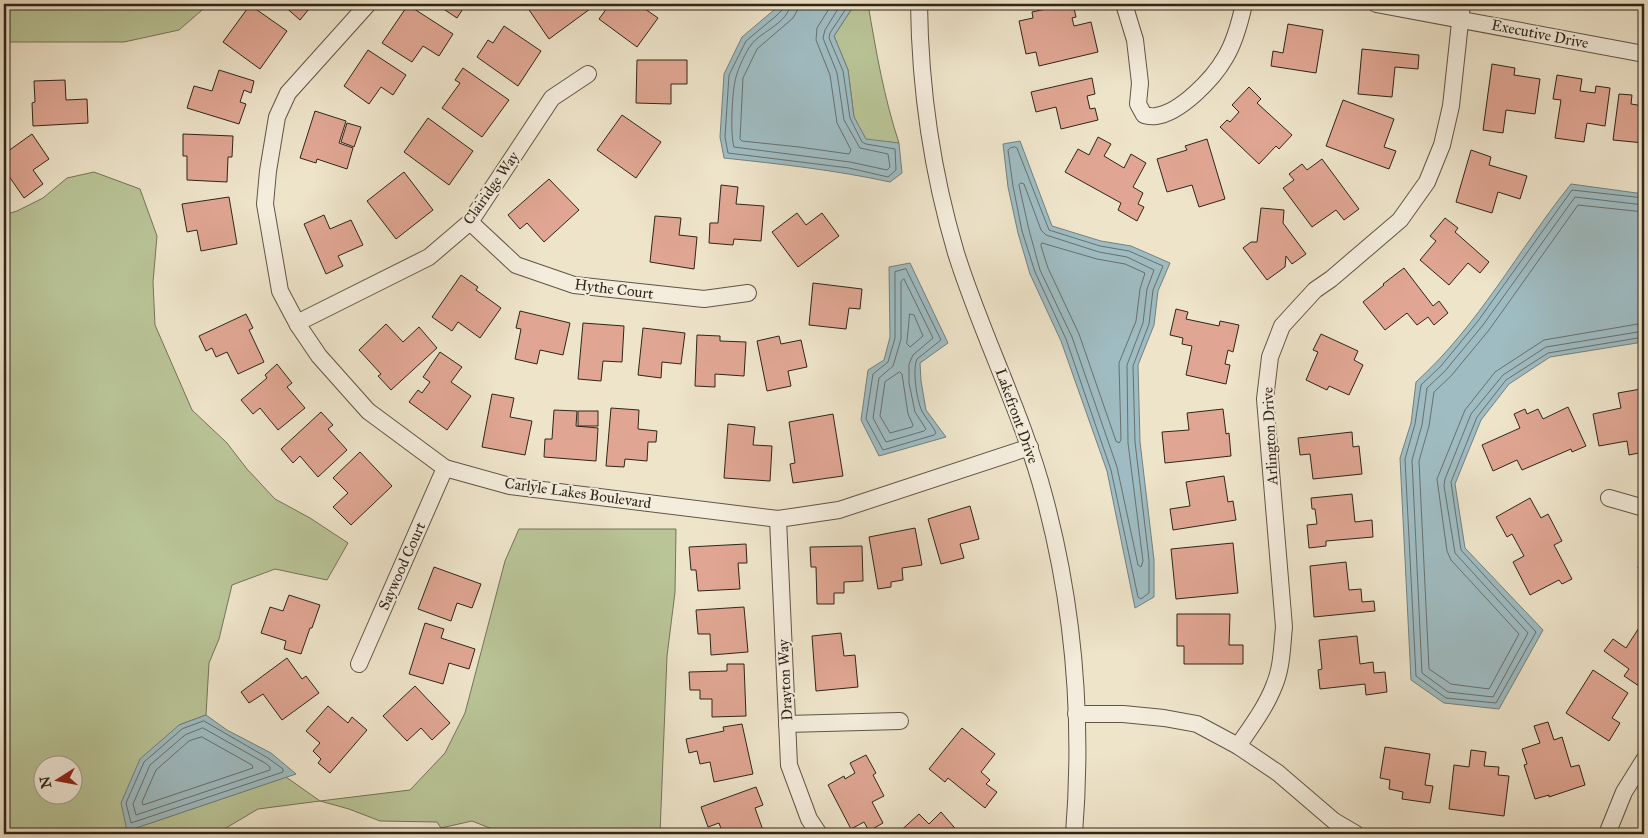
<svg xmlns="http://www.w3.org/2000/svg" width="1648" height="838" font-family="'IM FELL Great Primer',serif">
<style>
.green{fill:#b9c497;stroke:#747458;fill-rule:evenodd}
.water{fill:#9fbcc2;stroke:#73807e}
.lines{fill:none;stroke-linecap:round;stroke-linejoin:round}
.shore{stroke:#68706d;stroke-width:1}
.building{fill:#e0a693;stroke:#302518}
.minor-casing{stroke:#605544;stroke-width:18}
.minor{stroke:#f4eddd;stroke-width:16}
.labels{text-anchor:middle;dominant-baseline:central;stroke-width:4;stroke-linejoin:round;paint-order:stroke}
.street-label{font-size:15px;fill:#302518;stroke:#f4eddd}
</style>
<rect width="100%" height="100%" fill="#eee4ca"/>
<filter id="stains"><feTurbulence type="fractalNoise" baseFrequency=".004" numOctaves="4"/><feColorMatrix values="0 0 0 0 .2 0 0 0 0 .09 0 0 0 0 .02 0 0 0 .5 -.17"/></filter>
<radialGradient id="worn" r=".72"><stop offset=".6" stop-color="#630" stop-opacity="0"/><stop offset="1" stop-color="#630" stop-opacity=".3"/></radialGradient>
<g class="green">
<path d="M4 4H209L179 30 124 42H4Z"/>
<path d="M857 4H868C876 51 884 98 899 143L866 140 854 117 848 70 834 36 853 7Z"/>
<path d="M94 172 140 189 157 236 153 282 155 325 192 410 227 443 247 469 275 499 310 518 348 543 327 580 275 569 232 585 219 639 209 663 206 715 179 725 127 831 286 777 320 801 410 790 445 753 465 713 505 561 519 529H676L675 592 667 656 660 834H505L472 821 441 828 437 822 380 821 349 809 320 801 258 809 221 831V834H4V215L17 211 43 198 67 178ZM42 766H72V796H42Z"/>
</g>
<g class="water">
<path d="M781 4H857L853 7 834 36 848 70 854 117 866 139 899 143 902 173 890 182C835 170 780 164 724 158L720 137 724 74 742 37Z"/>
<path d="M1020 141 1052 226 1101 241 1131 246 1170 263 1158 291 1154 325 1138 365 1140 442 1154 560V597L1135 608 1107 471 1061 341 1030 274 1018 233 1008 187 1003 144Z"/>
<path d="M1571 184 1644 194V334L1643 342 1550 357 1509 384 1481 420 1455 484 1465 548 1543 630 1499 709 1444 703 1411 680 1400 458 1411 423 1416 382C1479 325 1518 250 1571 184Z"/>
<path d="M910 263 948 343 920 363 921 381 926 410 946 437 879 456 861 420 868 370 884 360 890 337 889 267Z"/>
<path d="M206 715 227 730 271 753 296 774 127 831 121 803 140 759 179 725Z"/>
</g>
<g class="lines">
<g class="shore">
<path d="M784 4 783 9 776 16 746 41 729 75 725 137 728 153 849 168 888 177 896 170 895 149 866 144 862 142 850 118 843 71 829 38 830 33 849 4"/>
<path d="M790 4C789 23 761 31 751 45 746 51 738 69 736 77 732 90 730 134 734 147L850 162 887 170 890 167 888 154 860 148 844 120 837 73 823 38 825 30 841 4"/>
<path d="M798 4 797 11 793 18 757 49 743 78 740 139 742 141 799 147 849 154 851 150 837 123 830 75 816 40 817 28 832 4"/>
<path d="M1015 147 1017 148 1049 230 1100 246 1129 251 1163 266 1153 290 1149 324 1133 366 1135 442 1149 560V593L1141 599 1138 597 1111 470 1066 339 1035 272 1022 231 1013 186 1008 150 1010 148Z"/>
<path d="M1021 183 1024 184 1041 230 1046 235 1099 252 1127 257 1154 270 1147 289 1143 323 1127 365 1128 443 1143 561 1141 567 1138 565 1117 467 1072 337 1040 270 1029 230 1019 185Z"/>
<path d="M1644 198 1572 190 1478 321 1441 366 1421 385 1415 424 1405 459 1416 676 1446 698 1496 703 1536 632 1461 550 1451 482 1477 417 1506 380 1548 353 1644 337"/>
<path d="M1644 205 1575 197 1483 325 1445 371 1427 388 1422 425 1412 460 1422 673 1448 692 1493 697 1528 633 1455 553 1444 486 1445 479 1471 414 1503 375 1546 347 1644 331"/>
<path d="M1644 212 1578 205 1489 330 1451 376 1434 392 1429 426 1419 461 1429 669 1451 684 1489 689 1519 634 1451 560 1447 551 1437 479 1465 410 1495 372 1544 340 1644 323"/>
<path d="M1042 243 1097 259 1125 264 1145 273 1140 289 1136 321 1119 363 1121 440 1119 443 1116 441 1079 334 1048 268 1041 246Z"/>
<path d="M906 269 941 340 917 359C912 369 917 404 923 413 927 420 933 426 936 433L934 435 883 450 866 419 873 374 888 362 895 338V272Z"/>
<path d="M904 279 933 338 913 355 909 364V383L915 412 926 429 924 431 886 442 873 418 879 378 893 366 901 339V282Z"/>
<path d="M910 314 914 315 923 336 910 347 907 344Z"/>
<path d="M900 372 902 374 908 414 913 425 912 427 890 433 880 416 885 382Z"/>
<path d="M204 721 268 758 283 769V772L131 823 126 803 144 762 182 729Z"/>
<path d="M203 728 265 763 270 767V770L136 815 133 804 150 765 185 735Z"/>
<path d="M202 737 252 765 253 768 143 805 142 802 156 770 189 741Z"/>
</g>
</g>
<g class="building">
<path d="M282 4H313L300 20Z"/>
<path d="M436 4H466L457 18Z"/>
<path d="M525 4H586L590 9 549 39Z"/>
<path d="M610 4H638L658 18 637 47 599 19Z"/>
<path d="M1069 4H1073L1076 17 1072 18 1074 26 1091 22 1098 52 1039 66 1036 52 1026 54 1019 21 1033 18 1032 12Z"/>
<path d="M1566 4H1585V9L1566 6Z"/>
<path d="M250 5 287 31 260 69 223 42Z"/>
<path d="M408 5 453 34 439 56 423 46 412 62 382 43Z"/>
<path d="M1288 24 1323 30 1316 73 1271 66 1273 51 1283 53Z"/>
<path d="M504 26 541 51 518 86 477 57 488 40 493 43Z"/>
<path d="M1362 49 1419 55 1418 69 1395 67 1392 97 1358 94Z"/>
<path d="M368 50 406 75 393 95 381 87 369 104 344 86Z"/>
<path d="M637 60H687V84H671V104L636 103Z"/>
<path d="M1492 64 1515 68 1514 75 1540 79 1535 114 1506 110 1503 133 1483 130Z"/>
<path d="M463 68 509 100 482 137 442 108 460 83 455 80Z"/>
<path d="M219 70 254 81 251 93 244 90 240 102 246 104 239 124 187 108 194 86 212 91Z"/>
<path d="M1557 75 1582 79 1580 91 1595 93 1596 86 1610 88 1605 126 1587 123 1584 142 1555 138 1561 100 1553 99Z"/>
<path d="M1092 78 1095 94 1087 96 1090 109 1095 108 1098 120 1061 129 1056 107 1036 112 1031 92Z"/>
<path d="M65 80 66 100 87 99 88 123 33 126 32 103 35 102 34 81Z"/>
<path d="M1249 87 1261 99 1257 103 1292 135 1279 149 1276 146 1259 164 1220 127 1227 120 1230 122 1239 112 1232 105Z"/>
<path d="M1619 94 1632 95 1631 104 1644 106V143L1613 140Z"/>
<path d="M1343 100 1394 119 1384 147 1396 151 1389 169 1326 146Z"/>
<path d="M315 111 346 121 339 143 353 148 347 169 317 159 316 163 300 158Z"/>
<path d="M622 115 661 142 636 178 597 150Z"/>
<path d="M428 118 473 151 449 185 404 152Z"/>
<path d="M347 123 361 127 354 147 341 142Z"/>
<path d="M32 134 49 159 33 170 43 184 24 198 4 169V154Z"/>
<path d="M183 134 233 136 232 157H228L227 182 187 180V156H183Z"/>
<path d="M1098 137 1111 144 1104 156 1124 168 1131 154 1146 163 1133 187 1143 193 1138 204 1144 207 1137 221 1118 210 1121 203 1065 172 1078 149 1089 155Z"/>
<path d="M1207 139 1225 199 1199 207 1192 185 1167 192 1157 159 1187 150 1185 146Z"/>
<path d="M1471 150 1491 157 1489 165 1527 176 1520 199 1498 192 1492 213 1456 202Z"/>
<path d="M1322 159 1359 209 1344 220 1336 210 1312 227 1283 188 1294 180 1289 174 1302 164 1307 170Z"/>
<path d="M404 172 433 210 396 239 367 201Z"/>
<path d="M549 179 579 210 544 242 527 223 520 229 508 215Z"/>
<path d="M721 185 738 187 736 204 764 206 761 241 734 239 733 245 709 243 710 223H718Z"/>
<path d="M229 197 237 244 201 251 197 230 187 232 182 204Z"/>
<path d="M1261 208 1284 210 1283 223 1306 254 1292 264 1286 256 1285 267 1267 280 1243 248 1251 242H1257Z"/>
<path d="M797 213 806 225 822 213 839 236 798 267 772 232Z"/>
<path d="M324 215 330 229 351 220 363 245 338 256 343 266 326 274 304 224Z"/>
<path d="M655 216 681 218 679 235 697 237 694 269 650 262Z"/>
<path d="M1445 218 1458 228 1455 232 1489 262 1480 273 1468 263 1449 285 1420 260 1436 241 1430 236Z"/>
<path d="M1404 268 1433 306 1439 301 1448 313 1434 325 1428 317 1417 325 1407 313 1385 330 1363 302 1384 285 1383 284Z"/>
<path d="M461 275 478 287 476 290 501 308 480 338 458 322 452 331 432 317Z"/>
<path d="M813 283 862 289 860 309 849 308 846 329 809 325Z"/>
<path d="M1176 309 1188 312 1186 319 1219 326 1220 321 1239 325 1233 352 1228 350 1225 364 1230 365 1226 384 1186 375 1192 346 1182 344 1183 338 1170 335Z"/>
<path d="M520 311 570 323 563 355 540 350 537 364 515 359 521 329 516 328Z"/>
<path d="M246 314 253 328 249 330 264 362 238 374 227 352 216 357 212 348 206 351 199 336Z"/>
<path d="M583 323 624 326 622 362 603 361 601 381 578 379Z"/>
<path d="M386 324 403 342 419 327 437 348 391 390 378 376 381 374 359 350Z"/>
<path d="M643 328 685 333 681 364 662 362 661 378 638 375Z"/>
<path d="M1321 334 1358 351 1354 360 1363 365 1349 395 1329 386 1327 390 1306 380 1318 352 1313 350Z"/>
<path d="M697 335 720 336V341L746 342 744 376 715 374V387L695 386Z"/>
<path d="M779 336 781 344 801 340 807 367 788 371 791 386 767 391 757 341Z"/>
<path d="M440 352 462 367 451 382 471 396 447 430 409 402 418 390 422 393 430 382 423 377Z"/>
<path d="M277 364 292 383 287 387 305 408 278 430 260 408 253 414 241 400 267 378 265 375Z"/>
<path d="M1641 389 1644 406V452L1629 455 1627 441 1599 446 1593 414 1621 408 1618 393Z"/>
<path d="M492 394 514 398 510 417 532 421 525 455 482 447Z"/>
<path d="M1568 407 1586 446 1572 452 1571 449 1522 470 1517 460 1493 471 1482 445 1520 428 1514 414 1525 409 1527 414 1538 409 1543 419Z"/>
<path d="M611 408 639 410 638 429 657 431 656 442H648L647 461 625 459 624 467 606 466Z"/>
<path d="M1223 409 1226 434 1229 433 1231 456 1165 463 1162 432 1189 430 1187 413Z"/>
<path d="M554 410 577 411 576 426 598 428 596 461 544 457 545 439H552Z"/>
<rect x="578" y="411" width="20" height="15"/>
<path d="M321 412 333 425 328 429 347 450 318 477 300 456 293 463 281 449Z"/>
<path d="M833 414 843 476 793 483 790 464 795 463 789 422Z"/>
<path d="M728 424 755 427 753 445 772 446 770 481 724 478Z"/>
<path d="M1352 432 1353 447 1359 446 1362 474 1313 479 1310 454 1300 455 1298 438Z"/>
<path d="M360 452 392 486 351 525 333 507 348 493 333 478Z"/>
<path d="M1224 476 1228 502 1233 501 1236 520 1173 530 1170 509 1190 506 1186 482Z"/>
<path d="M1352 494 1355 522 1372 520 1373 537 1326 541V546L1309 548 1307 525 1317 524 1315 509H1312L1311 498Z"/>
<path d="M1530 498 1541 518 1548 514 1562 541 1554 545 1572 579 1562 584 1559 580 1530 595 1513 562 1524 556 1512 534 1507 537 1496 517Z"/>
<path d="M970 506 979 539 960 544 964 558 941 564 928 519Z"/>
<path d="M915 528 922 565 902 568 903 580 891 582V587L878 589 869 537Z"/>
<path d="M1233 543 1238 593 1176 599 1171 549Z"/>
<path d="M746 544 747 563H738L740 589 698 591 696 570H691L689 547Z"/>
<path d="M862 546 863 581 844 582V593H834V604H817L816 567H811L810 547Z"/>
<path d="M1642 546 1644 547V570L1638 568Z"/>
<path d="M1346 562 1349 590 1361 589 1362 602 1374 601 1375 611 1314 617 1310 566Z"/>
<path d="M434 567 481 584 472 608 457 603 451 621 418 609Z"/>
<path d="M289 595 320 605 312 628H310L301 654 284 649 286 641 261 633 270 607 283 611Z"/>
<path d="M744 607 748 652 711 655 710 634H698L696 610Z"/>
<path d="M1177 614H1230L1229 645H1243V664H1184V646H1177Z"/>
<path d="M1644 620V685L1642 688 1624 676 1629 669 1604 651 1613 639 1626 648Z"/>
<path d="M425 623 444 629 441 638 475 649 469 669 449 663 443 684 409 674Z"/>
<path d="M841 633 844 656 855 655 858 687 816 691 812 636Z"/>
<path d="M1357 636 1360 664 1373 662 1374 673 1385 672 1387 692 1366 695 1365 684 1320 689 1318 670 1322 669 1319 640Z"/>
<path d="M287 658 302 679 306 676 319 693 282 720 263 694 249 703 241 692Z"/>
<path d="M727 664H744L746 716 712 717V699H700V690H690L689 672 727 671Z"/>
<path d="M1593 670 1628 693 1612 718 1620 723 1609 741 1566 713Z"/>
<path d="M415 686 450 723 432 740 421 728 407 741 383 716Z"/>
<path d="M328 706 348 723 352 717 367 730 330 773 318 763 321 759 313 751 320 743 306 731Z"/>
<path d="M1548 722 1554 740 1562 737 1571 767 1579 765 1585 785 1549 797V795L1535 799 1524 765 1527 764 1522 749 1540 743 1534 726Z"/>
<path d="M742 724 753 774 714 782 710 762 700 764 697 751 689 753 686 739 724 731 723 727Z"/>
<path d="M962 728 995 754 981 772 990 780 986 784 997 792 985 808 948 778 945 782 929 769Z"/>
<path d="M1385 747 1430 754 1425 785 1433 786 1430 803 1402 799 1403 792 1389 789 1390 780 1380 778Z"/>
<path d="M1471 750 1486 752 1484 766 1499 767 1498 775 1509 776 1504 816 1449 809 1454 765 1469 767Z"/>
<path d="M866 755 876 773 873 775 884 796 872 802 883 823 869 831 864 822 851 829 828 785 844 776 845 779 855 773 850 763Z"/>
<path d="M756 787 763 805 755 808 764 833 760 834H723L719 823 708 827 701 807Z"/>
<path d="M941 812 960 834H897L919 814 929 824Z"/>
<rect x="297" y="829" width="35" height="5"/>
</g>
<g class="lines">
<defs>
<g id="minor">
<path d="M368 4 288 93 277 117 268 171 265 204 280 291 298 325 319 356 368 411 445 468 510 486 778 519 839 510 1030 447"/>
<path d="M919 4C920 88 932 172 956 253 982 336 1023 414 1045 499 1074 608 1083 722 1074 834"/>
<path d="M1124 4 1135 40 1140 83 1138 104 1144 115C1148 116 1152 117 1156 116 1180 113 1213 79 1225 58 1235 42 1240 22 1244 4"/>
<path d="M1376 4 1644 54"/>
<path d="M470 222 516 265 574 285 704 299 748 293"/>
<path d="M298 325 301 321 429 257 470 222 552 98 588 74"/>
<path d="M1609 498 1644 508"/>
<path d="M778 519 789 765 809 819 819 834"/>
<path d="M359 664 445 468"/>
<path d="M1076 714H1123L1164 718 1197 724 1238 746 1278 773 1334 821 1356 834"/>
<path d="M787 724 900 721"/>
<path d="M1238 746C1251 727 1266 707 1274 686 1282 668 1282 646 1284 627L1265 399 1270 357 1282 326 1315 290 1331 279 1400 220 1427 182 1442 145 1451 106 1462 4"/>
<path d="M1607 834 1624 792 1644 760"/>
</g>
</defs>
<use href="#minor" class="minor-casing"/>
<use href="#minor" class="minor"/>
</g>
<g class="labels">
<g class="street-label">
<text transform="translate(1540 34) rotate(11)">Executive Drive</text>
<text transform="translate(491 188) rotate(-55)">Clairidge Way</text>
<text transform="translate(614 289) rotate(7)">Hythe Court</text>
<text transform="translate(1017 416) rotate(70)">Lakefront Drive</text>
<text transform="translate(1270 436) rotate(-93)">Arlington Drive</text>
<text transform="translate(578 493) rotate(8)">Carlyle Lakes Boulevard</text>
<text transform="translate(402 566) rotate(-66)">Saywood Court</text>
<text transform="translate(785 680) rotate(-93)">Drayton Way</text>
</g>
</g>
<rect width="1648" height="838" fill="none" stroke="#eee4ca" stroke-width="20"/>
<rect x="5" y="5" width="1638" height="828" fill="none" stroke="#302518" stroke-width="2.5"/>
<rect x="10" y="10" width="1628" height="818" fill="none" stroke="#302518"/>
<g transform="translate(58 780) rotate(259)"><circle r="24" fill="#f4eddd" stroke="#a69d8e"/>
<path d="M0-4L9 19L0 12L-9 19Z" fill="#8f2418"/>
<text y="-8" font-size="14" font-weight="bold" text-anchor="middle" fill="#302518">N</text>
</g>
<rect width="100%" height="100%" filter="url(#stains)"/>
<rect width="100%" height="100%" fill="url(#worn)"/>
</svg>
